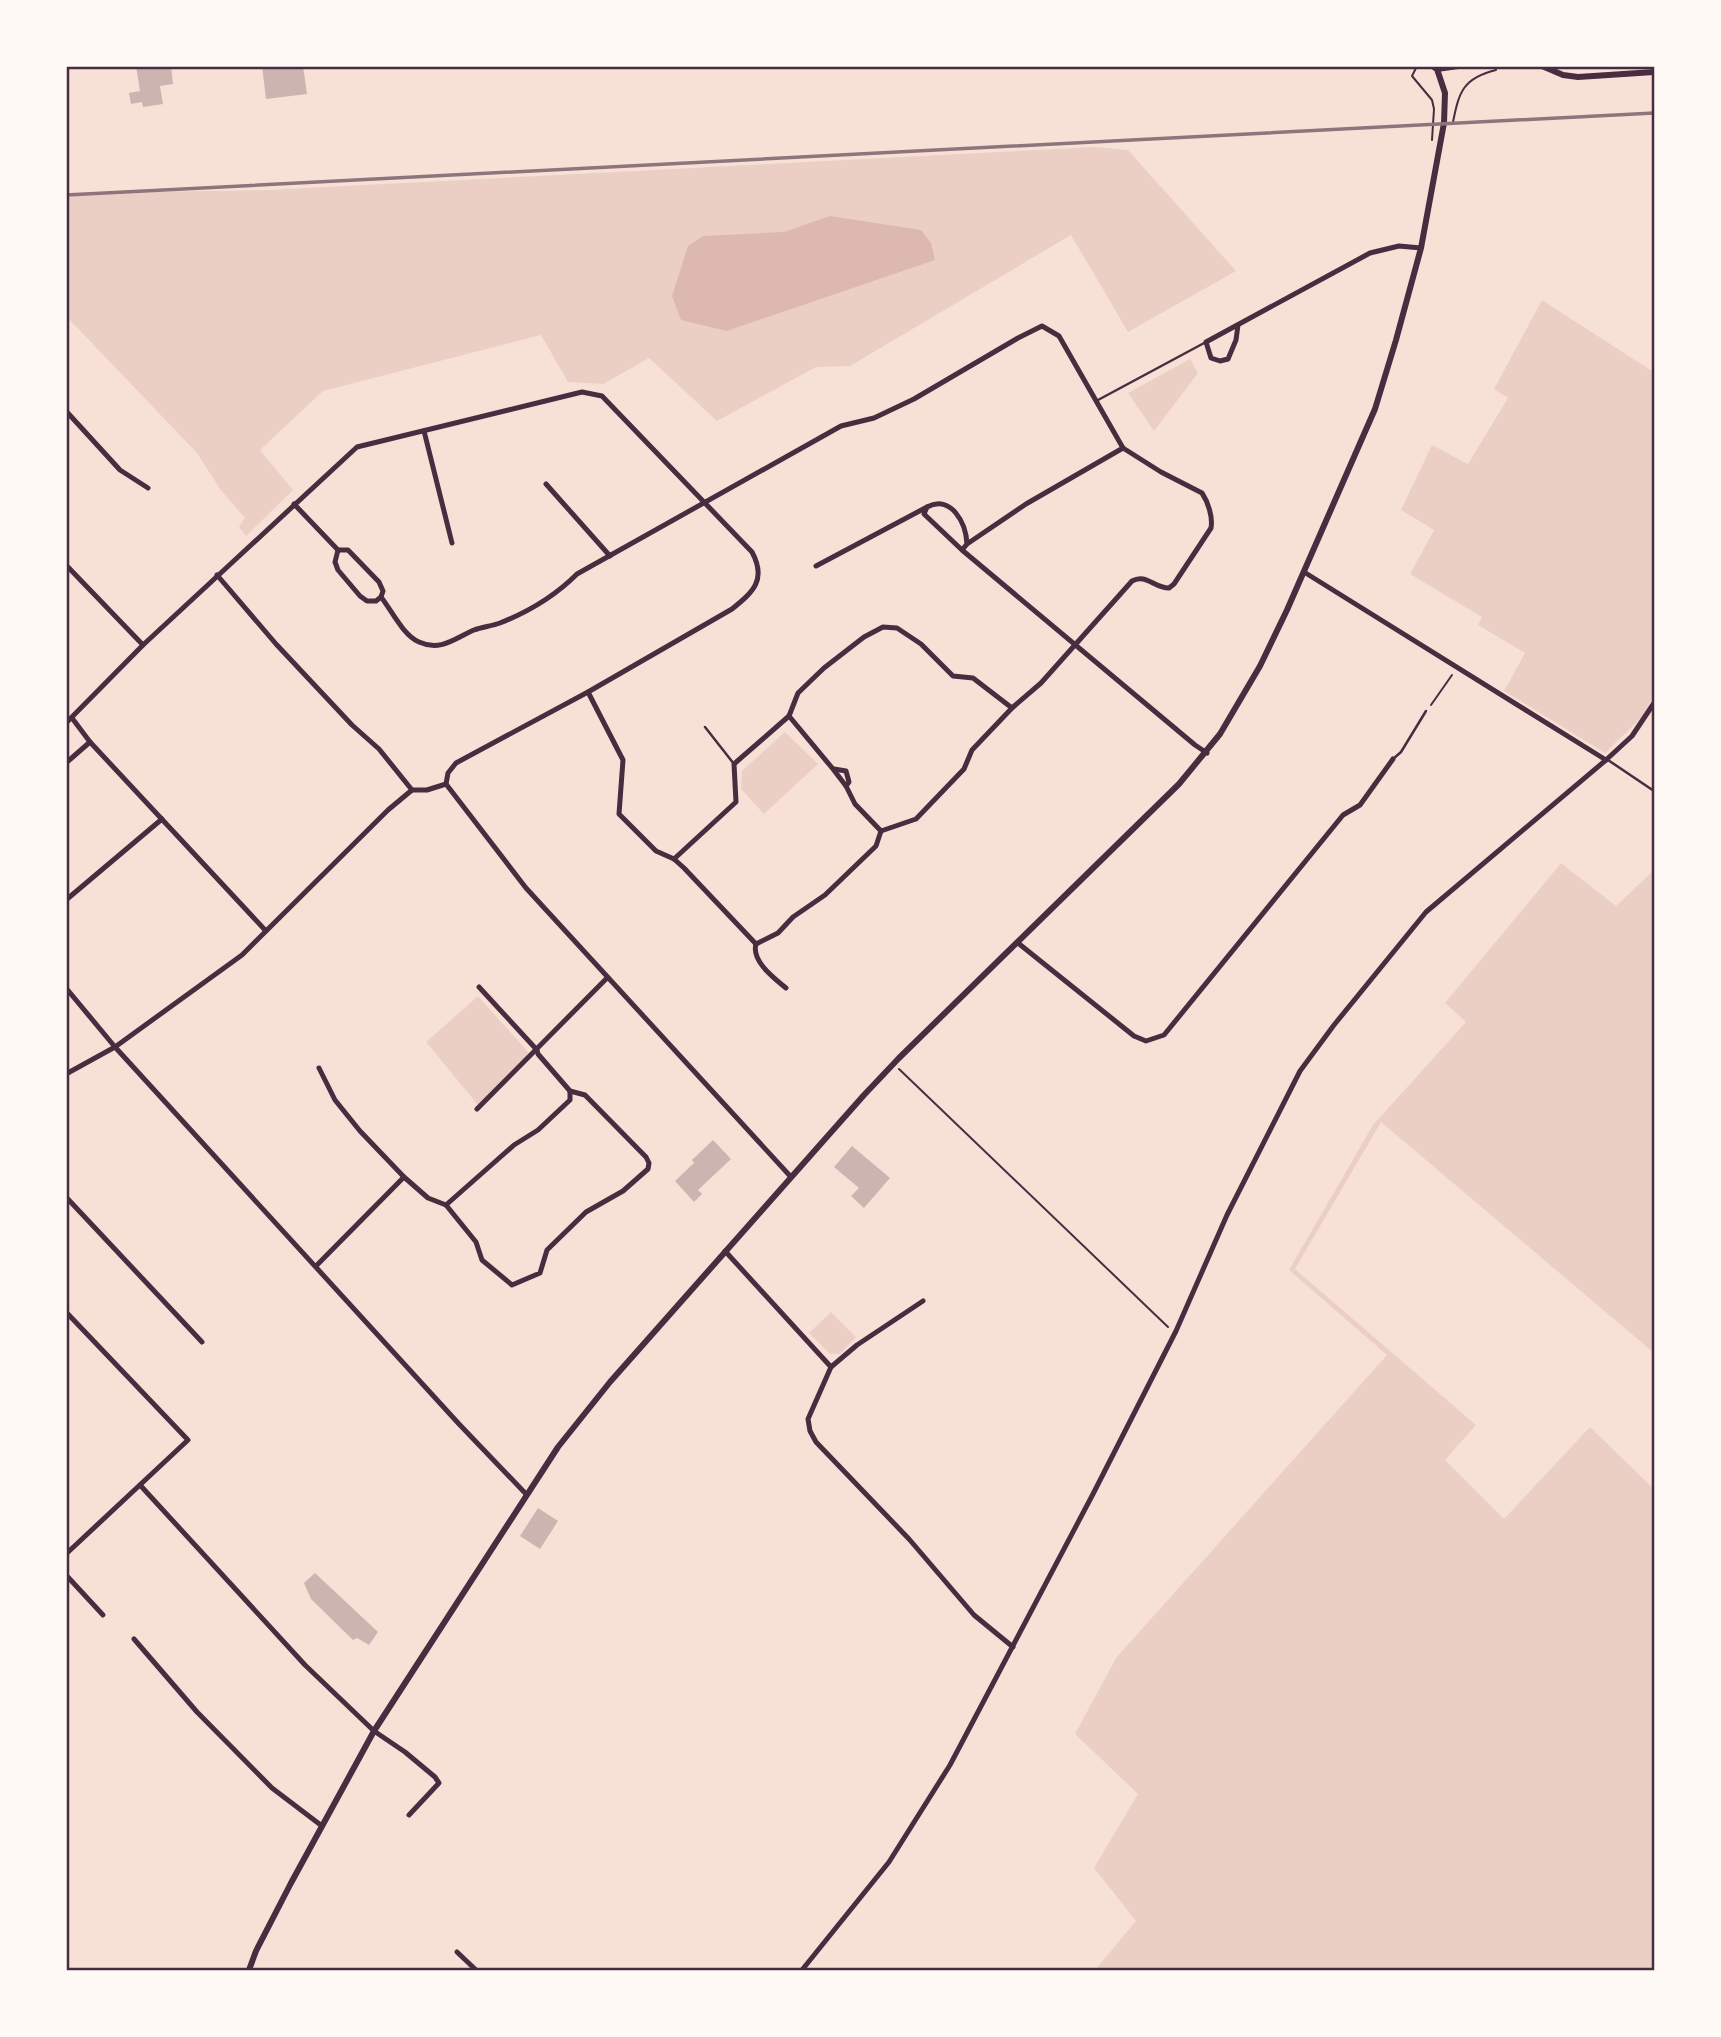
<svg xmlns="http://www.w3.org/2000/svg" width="1721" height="2037" font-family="Manrope,sans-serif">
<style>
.green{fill:#ebcfc5}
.water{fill:#dcb8b0}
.building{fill:#ccb4b1}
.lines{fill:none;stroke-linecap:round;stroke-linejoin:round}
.path{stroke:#4a2c40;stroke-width:2}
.service{stroke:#4a2c40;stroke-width:2.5}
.minor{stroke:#4a2c40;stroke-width:5}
.tertiary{stroke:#4a2c40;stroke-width:6}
.rail{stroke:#8f747c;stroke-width:3.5}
.neatline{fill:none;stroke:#4a2c40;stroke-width:2.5}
</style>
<rect width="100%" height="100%" fill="#f7e1d7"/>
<g class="green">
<path d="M1095 147 1128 150 1236 271 1128 332 1071 235 850 366 816 367 717 421 649 358 603 384 568 382 541 335 323 391 260 450 293 490 246 536 239 527 245 518 220 489 197 453 67 317V193L267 190Z"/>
<path d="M1542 300 1652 371 1654 368V696L1641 718 1605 753 1504 691 1525 653 1478 625 1482 617 1410 574 1434 530 1401 510 1432 445 1468 464 1508 398 1494 389Z"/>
<path d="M1190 359 1198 373 1154 431 1128 393Z"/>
<path d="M785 732 818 764 764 814 741 789 742 771Z"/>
<path d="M1561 863 1616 906 1654 870V1353L1381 1122 1295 1269 1476 1425 1445 1460 1504 1519 1590 1427 1654 1489V1970H1095L1136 1921 1094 1868 1138 1794 1075 1734 1116 1658 1387 1355 1289 1270 1373 1125 1466 1022 1445 1003Z"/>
<path d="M478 996 529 1053 500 1087 478 1105 426 1042Z"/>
<path d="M831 1312 856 1337 840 1354H830L809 1333Z"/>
</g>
<path class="water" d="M830 216 921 230 931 243 935 260 727 331 681 320 672 296 688 246 703 236 784 232Z"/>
<g class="building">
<path d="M136 66H171L173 84 160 86 163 104 143 107 142 102 131 104 129 93 140 91Z"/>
<path d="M262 66H303L307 94 266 99Z"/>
<path d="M713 1140 731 1159 698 1190 702 1194 694 1202 675 1181 694 1163 692 1160Z"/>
<path d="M852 1146 890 1178 864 1208 851 1196 859 1188 834 1167Z"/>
<path d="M538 1508 558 1521 540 1549 520 1536Z"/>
<path d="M315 1573 378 1632 369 1645 357 1638 353 1640 311 1599 304 1583Z"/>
</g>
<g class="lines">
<g class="path">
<path d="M1417 66 1412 76 1432 100 1434 109 1432 140"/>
<path d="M1453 122C1459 92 1463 78 1496 70L1495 66"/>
<path d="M1431 705 1452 675"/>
<path d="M899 1069 1168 1327"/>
</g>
<g class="service">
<path d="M1098 400 1206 342"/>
<path d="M705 727 734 764"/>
<path d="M1393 759 1401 752 1426 711"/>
<path d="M1608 760 1654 791"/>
</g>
<g class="minor">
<path d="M1238 325 1236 340 1228 359 1220 361 1211 358 1206 342 1370 253 1399 246 1421 248"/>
<path d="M66 411 120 470 148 488"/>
<path d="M424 431 452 543"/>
<path d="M546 484 610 556"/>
<path d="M294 504 338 550H348L379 582 383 591 381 597C392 611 403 635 419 642 441 652 455 638 474 630 482 627 492 626 500 623 528 612 556 595 577 574L841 426 874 418 914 399 1018 338 1042 326 1059 336 1123 448 1026 504 967 544"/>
<path d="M338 550 335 562 338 570 360 596 367 601H376L381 597"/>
<path d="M962 550 967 544C966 523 951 494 927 507L924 514 962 550 1195 745 1207 753"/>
<path d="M66 565 143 645"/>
<path d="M816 566 927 507"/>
<path d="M1304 572 1606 760"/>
<path d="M217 575 276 644 352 725 379 749 412 790"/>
<path d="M588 692 623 760 619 814 656 851 674 859 684 868 756 944 778 933 793 917 825 895 876 846 881 831 916 819 964 769 972 750 1012 708 1041 683 1132 581C1146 573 1154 588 1169 588L1174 584 1211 528C1213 517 1208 502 1202 493L1161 472 1123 448"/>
<path d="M789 716 833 769 846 786 855 804 881 831"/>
<path d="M72 718 90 742 266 931"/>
<path d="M66 723 143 645 357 447 582 392 602 396 752 552C767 580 753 592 732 609L588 692 456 763 448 773 446 784 427 790H412L388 810 242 955 115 1047 66 1074"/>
<path d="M66 763 90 742"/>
<path d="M834 769 846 771 849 782 846 786"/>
<path d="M446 784 526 888 791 1177"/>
<path d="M674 859 736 802 734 764 789 716 798 693 824 668 864 637 883 627 897 628 921 644 953 676 973 678 1012 708"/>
<path d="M66 900 162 819"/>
<path d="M1018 943 1134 1036 1146 1041 1164 1035 1343 815 1360 805 1393 759"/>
<path d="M756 944C751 961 774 978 786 988"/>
<path d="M66 988 115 1047 459 1424 526 1494"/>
<path d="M319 1068 335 1100 360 1131 404 1177 428 1198 446 1205 476 1242 482 1260 512 1285 540 1273 547 1250 586 1212 623 1191 648 1169 649 1163 646 1157 585 1095 570 1091 538 1054 537 1050 479 987"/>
<path d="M477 1109 607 978"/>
<path d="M66 1197 202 1342"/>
<path d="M446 1205 514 1145 538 1130 570 1100V1091"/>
<path d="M725 1251 831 1367 808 1419 810 1431 816 1442 909 1539 974 1615 1013 1647"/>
<path d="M316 1266 404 1177"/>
<path d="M66 1312 188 1440 66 1554"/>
<path d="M831 1367 857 1345 923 1301"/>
<path d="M140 1485 305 1665 374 1731 405 1752 435 1777 439 1783 409 1815"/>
<path d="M66 1575 103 1615"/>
<path d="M134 1639 197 1712 272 1788 322 1826"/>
<path d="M457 1952 476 1970"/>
<path d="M802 1970 889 1862 950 1765 1093 1494 1176 1331 1227 1215 1300 1071 1334 1025 1426 912 1606 760 1632 736 1654 703"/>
</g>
<g class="tertiary">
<path d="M1432 66 1437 69 1458 66"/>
<path d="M1542 66 1563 75 1578 77 1654 72"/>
<path d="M249 1970 256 1951 291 1883 374 1731 558 1447 610 1382 864 1095 899 1058 1179 784 1220 734 1260 666 1287 610 1375 409 1396 340 1421 248 1444 123 1445 93 1437 69"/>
</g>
<path class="rail" d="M66 195 1654 113"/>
</g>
<rect width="1721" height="2037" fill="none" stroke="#fffaf5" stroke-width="136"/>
<rect x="68" y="68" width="1585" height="1901" class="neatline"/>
</svg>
